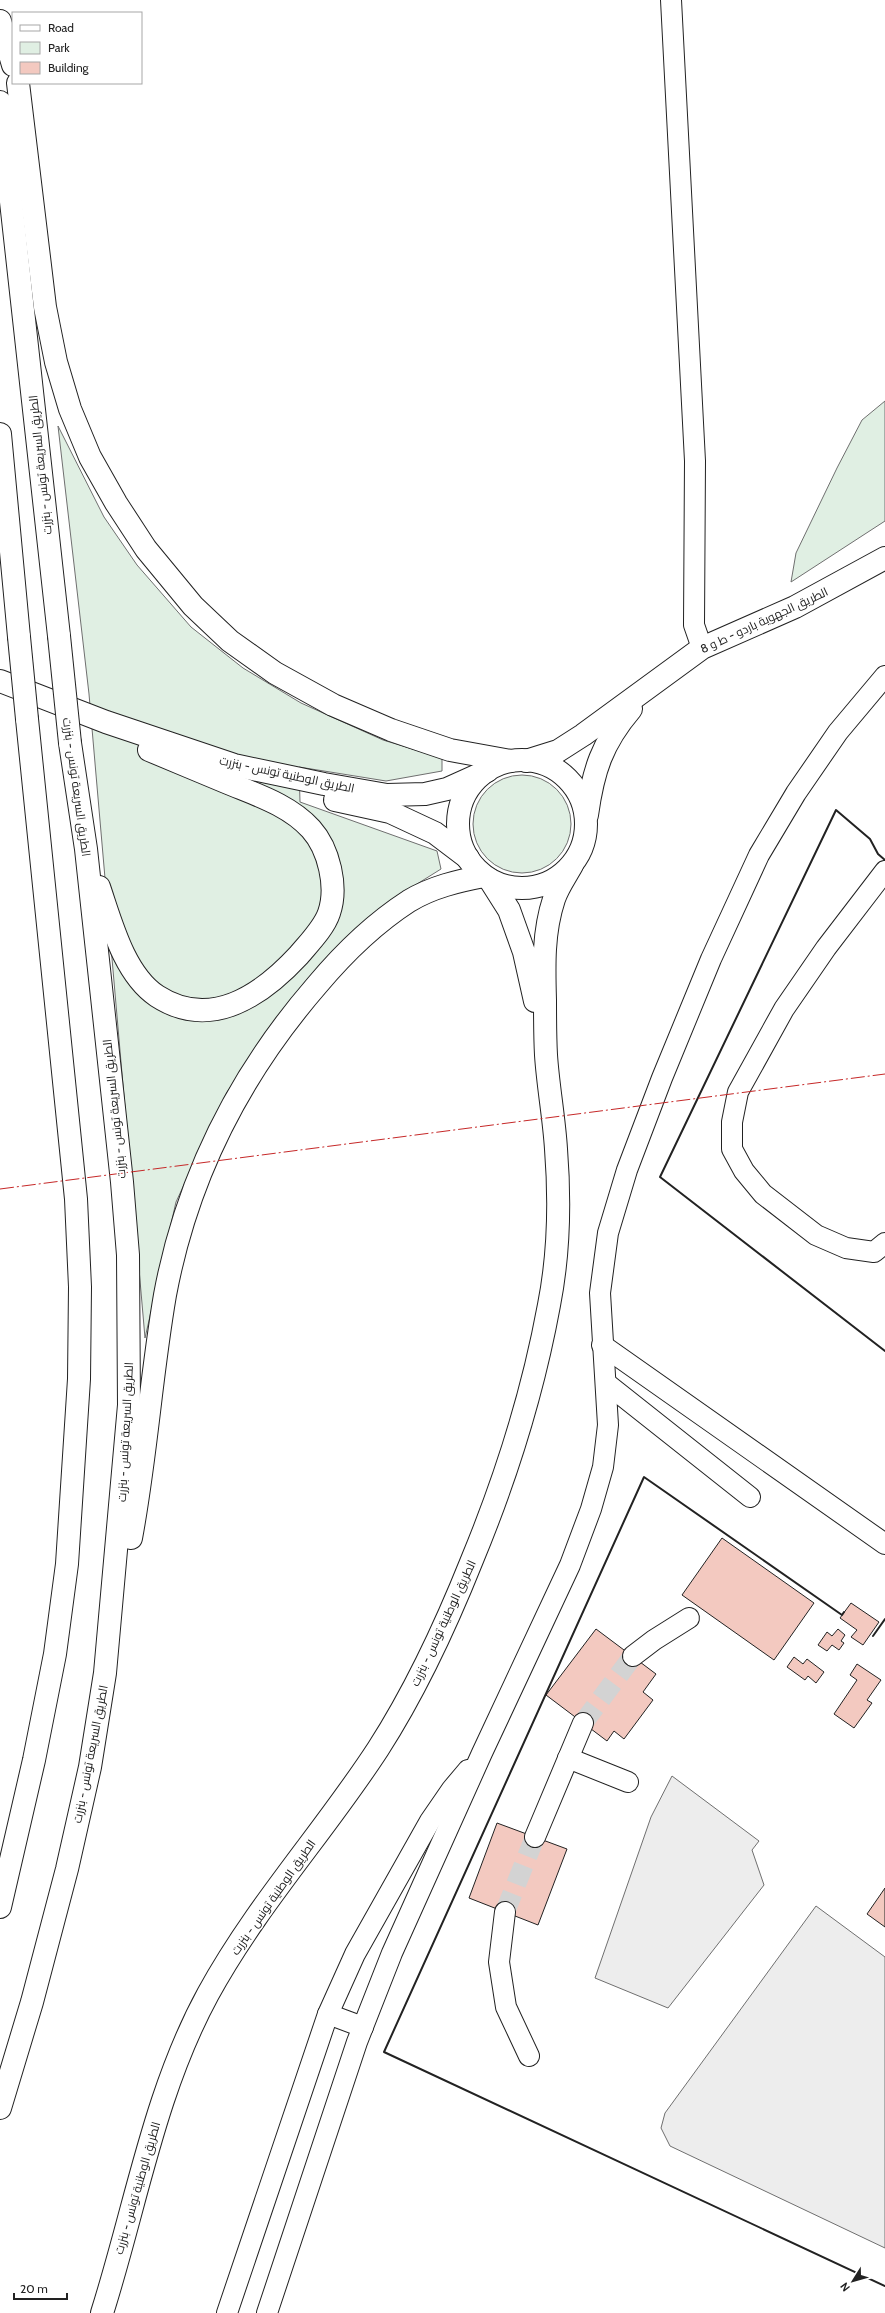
<svg xmlns="http://www.w3.org/2000/svg" width="885" height="2313" font-family="Cabin,Cairo,sans-serif">
<style>
.green{fill:#e0efe3;stroke:#6f6f6f}
.parking{fill:#ededed;stroke:#6f6f6f}
.building{fill:#f3c9c0;stroke:#222}
.lines{fill:none;stroke-linecap:round;stroke-linejoin:round}
.minor-tunnel{stroke:#d3d3d3;stroke-width:20;stroke-dasharray:20 10;stroke-linecap:butt}
.minor-casing{stroke:#222;stroke-width:22}
.major-casing{stroke:#222;stroke-width:24}
.highway-casing{stroke:#222;stroke-width:24}
.minor{stroke:#fff;stroke-width:20}
.major{stroke:#fff;stroke-width:22}
.highway{stroke:#fff;stroke-width:22}
.highway-bridge-casing{stroke:#222;stroke-width:24;stroke-linecap:butt}
.highway-bridge{stroke:#fff;stroke-width:22}
.wall{stroke:#222;stroke-width:2}
.power{stroke:#c62828;stroke-width:1;stroke-dasharray:14 3 2 3;stroke-linecap:butt}
.labels{text-anchor:middle;dominant-baseline:central;stroke-width:3;stroke-linejoin:round;paint-order:stroke}
.street-label{font-size:12px;fill:#222;stroke:#fff}
</style>
<rect width="100%" height="100%" fill="#fff"/>
<g class="green">
<path d="M885 401V521L791 582 796 553 837 468 862 420Z"/>
<path d="M58 426 104 517 137 565 191 627 243 668 301 703 383 740 442 758V771L386 781 299 767 300 802 437 851 441 869 409 889 296 997 227 1092 176 1202 145 1338 89 694Z"/>
<circle cx="522" cy="824" r="49"/>
</g>
<g class="parking">
<path d="M672 1776 759 1841 752 1850 764 1885 668 2008 595 1978 651 1817Z"/>
<path d="M816 1906 885 1957V2248L670 2146 661 2128 665 2113Z"/>
</g>
<g class="building">
<path d="M722 1538 814 1603 774 1660 682 1595Z"/>
<path d="M851 1603 879 1622 863 1645 851 1637 857 1630 840 1618Z"/>
<path d="M596 1629 656 1674 643 1692 653 1700 624 1739 614 1731 607 1741 546 1695Z"/>
<path d="M838 1629 845 1635 841 1641 844 1643 839 1650 832 1645 827 1651 818 1645 827 1632 832 1636Z"/>
<path d="M794 1657 803 1664 807 1659 824 1672 816 1683 808 1676 805 1680 787 1667Z"/>
<path d="M857 1664 881 1680 867 1700 872 1703 854 1728 834 1714 857 1680 850 1675Z"/>
<path d="M497 1823 567 1849 538 1925 469 1898Z"/>
<path d="M885 1888V1927L867 1914Z"/>
</g>
<g class="lines">
<g class="minor-tunnel">
<path d="M583 1723 633 1656"/>
<path d="M505 1912 535 1837"/>
</g>
<defs>
<g id="minor">
<path d="M671 0 695 461 694 625 702 648"/>
<path d="M885 871 826 948 784 1009 738 1092 732 1122V1149L744 1171 763 1194 816 1235 846 1248 874 1252 885 1243"/>
<path d="M602 1345 885 1544"/>
<path d="M606 1383 750 1497"/>
<path d="M633 1656 654 1640 689 1618"/>
<path d="M568 1758 628 1782"/>
<path d="M535 1837 583 1723"/>
<path d="M505 1912 499 1962 506 2007 529 2056"/>
<path d="M328 2014 363 2027"/>
<path d="M227 2313 328 2014 355 1954 430 1821 452 1789 468 1770"/>
<path d="M267 2313 357 2042 392 1953 482 1753 570 1565 591 1509 603 1467 608 1425 600 1293 608 1233 627 1170 662 1078 711 959 759 855 796 793 838 732 885 676"/>
</g>
<g id="major">
<path d="M0 681 106 722 234 765 324 784 387 795 425 794 447 789 487 771"/>
<circle cx="522" cy="824" r="64"/>
<path d="M526 761 558 751 583 735 702 648 795 607 885 558"/>
<path d="M335 800 390 812 435 833 468 858"/>
<path d="M587 815C593 771 602 743 631 709"/>
<path d="M490 880 509 910 524 952 535 1001"/>
<path d="M102 2313C136 2206 154 2093 208 1994 256 1906 324 1832 378 1749 416 1690 446 1625 472 1560 506 1478 533 1392 549 1305 559 1254 560 1200 556 1149 554 1117 548 1086 546 1055 545 1037 545 1019 545 1000 544 966 543 932 554 899 558 887 566 876 572 865"/>
</g>
<g id="highway">
<path d="M0 21 13 65"/>
<path d="M18 83 45 307 56 362 70 409 90 457 116 503 146 549 193 606 230 641 275 673 333 705 391 730 450 750 511 761"/>
<path d="M0 102 59 636"/>
<path d="M0 434 19 637"/>
<path d="M99 887C111 922 124 974 157 996 211 1031 262 995 299 955 309 943 324 928 329 913 338 887 329 849 311 829 289 805 257 795 228 783 202 772 175 761 149 750"/>
<path d="M131 1538C146 1458 151 1376 165 1295 187 1177 239 1075 317 985 343 954 375 923 409 901 432 887 458 881 484 876"/>
<path d="M0 1907 34 1760 55 1654 67 1564 79 1379 80 1287 76 1199 27 719"/>
<path d="M0 2108 32 2002 67 1869 90 1767 105 1673 129 1405 128 1255 122 1182 86 849 70 743"/>
</g>
</defs>
<use href="#minor" class="minor-casing"/>
<use href="#major" class="major-casing"/>
<use href="#highway" class="highway-casing"/>
<use href="#minor" class="minor"/>
<use href="#major" class="major"/>
<use href="#highway" class="highway"/>
<defs>
<g id="highway-bridge">
<path d="M59 636 70 743"/>
<path d="M19 637 27 719"/>
</g>
</defs>
<use href="#highway-bridge" class="highway-bridge-casing"/>
<use href="#highway-bridge" class="highway-bridge"/>
<g class="wall">
<path d="M885 860 878 854 870 839 836 810 660 1177 885 1351"/>
<path d="M844 1612 842 1615 644 1477 384 2052 885 2286"/>
<path d="M873 1636 885 1619"/>
</g>
<path class="power" d="M0 1189 885 1074"/>
</g>
<g class="labels">
<g class="street-label">
<text transform="translate(40 465) rotate(-96)">الطريق السريعة تونس - بنزرت</text>
<text transform="translate(764 620) rotate(-25)">الطريق الجهوية باردو - ط و 8</text>
<text transform="translate(287 774) rotate(12)">الطريق الوطنية تونس - بنزرت</text>
<text transform="translate(77 787) rotate(82)">الطريق السريعة تونس - بنزرت</text>
<text transform="translate(114 1109) rotate(-96)">الطريق السريعة تونس - بنزرت</text>
<text transform="translate(125 1432) rotate(-87)">الطريق السريعة تونس - بنزرت</text>
<text transform="translate(443 1623) rotate(-65)">الطريق الوطنية تونس - بنزرت</text>
<text transform="translate(90 1754) rotate(-79)">الطريق السريعة تونس - بنزرت</text>
<text transform="translate(273 1897) rotate(-55)">الطريق الوطنية تونس - بنزرت</text>
<text transform="translate(137 2188) rotate(-74)">الطريق الوطنية تونس - بنزرت</text>
</g>
</g>
<rect x="12" y="12" width="130" height="72" fill="#ffffff" stroke="#a7a7a7"/>
<rect x="20" y="25" width="20" height="6" fill="#ffffff" stroke="#a7a7a7"/>
<text x="48" y="32" font-size="12" fill="#222222">Road</text>
<rect x="20" y="42" width="20" height="12" fill="#e0efe3" stroke="#a7a7a7"/>
<text x="48" y="52" font-size="12" fill="#222222">Park</text>
<rect x="20" y="62" width="20" height="12" fill="#f3c9c0" stroke="#a7a7a7"/>
<text x="48" y="72" font-size="12" fill="#222222">Building</text>
<g transform="translate(853 2281) rotate(233)" stroke="#ffffff" stroke-width="3" paint-order="stroke">
<path d="M0-3L7 15L0 10L-7 15Z" fill="#222222"/>
<text y="-6" font-size="11" font-weight="bold" text-anchor="middle" fill="#222222">N</text>
</g>
<path d="M14 2293v6h53v-6" fill="none" stroke="#222222" stroke-width="2"/>
<text x="20" y="2293" font-size="12" fill="#222222" stroke="#ffffff" stroke-width="3" paint-order="stroke">20 m</text>
</svg>
